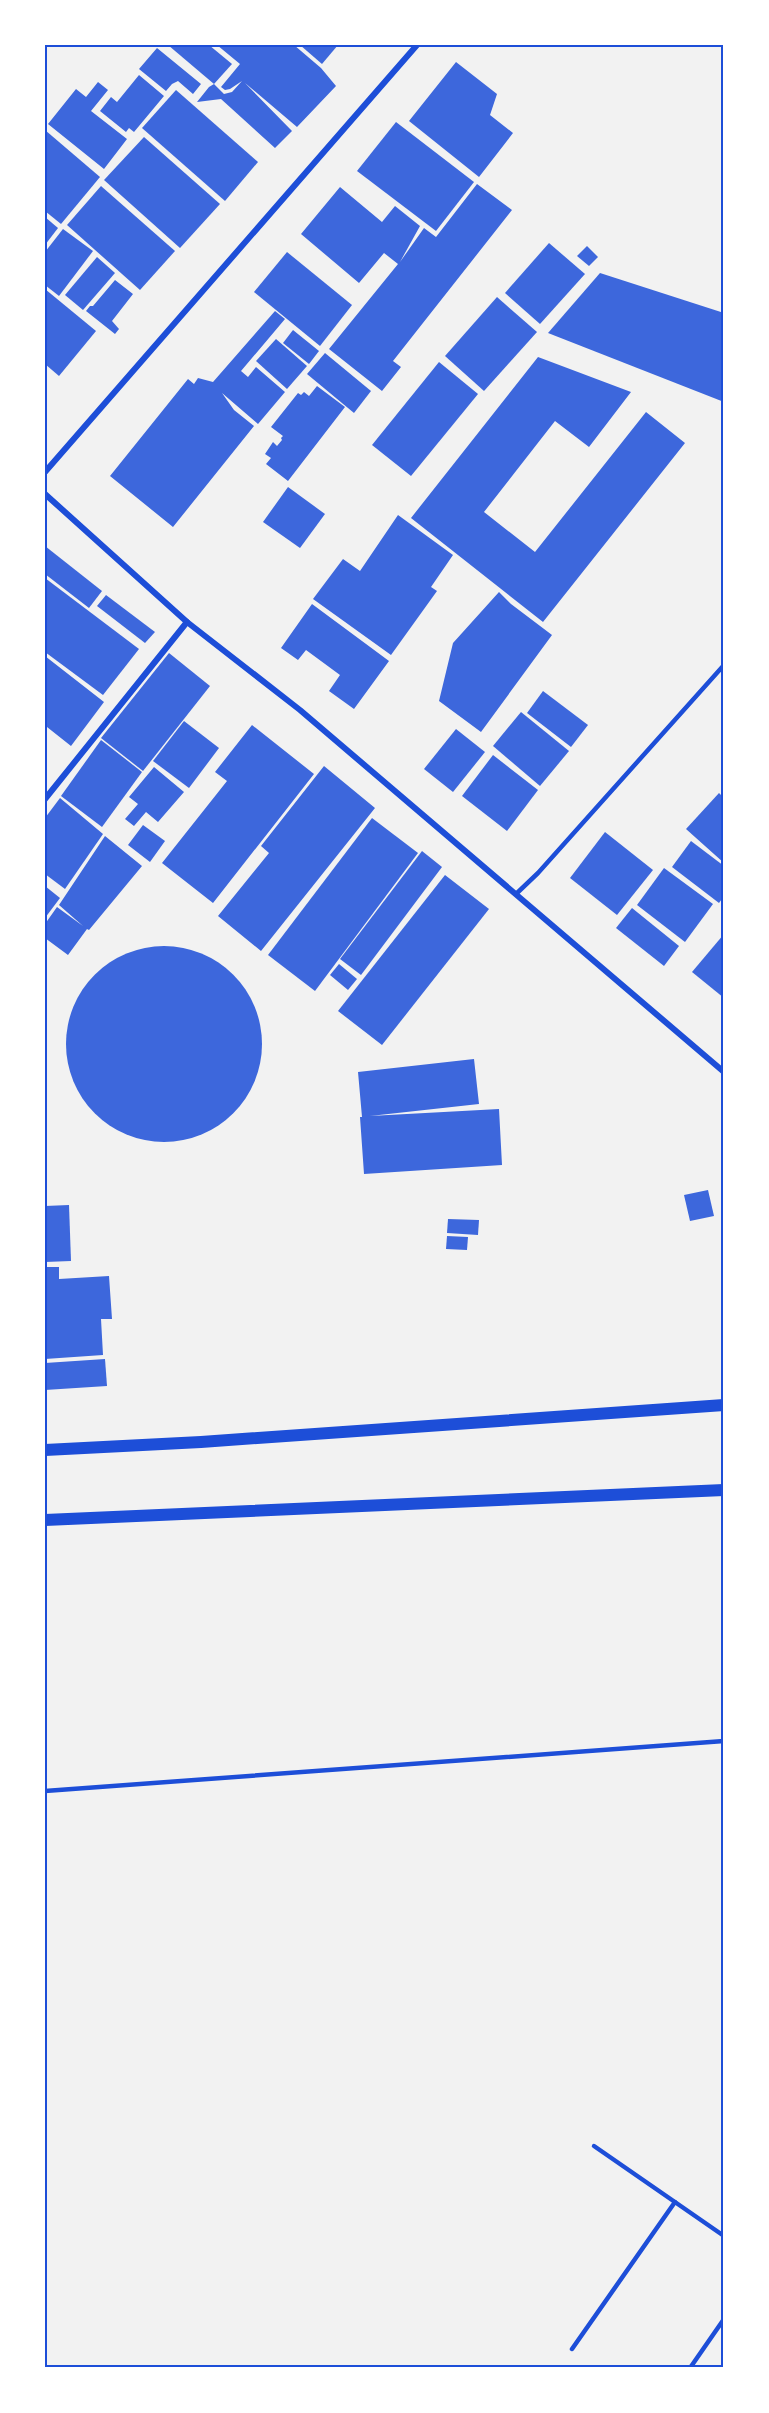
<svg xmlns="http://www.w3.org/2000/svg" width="769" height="2413" font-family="'Sofia Sans Condensed',sans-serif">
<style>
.building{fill:#3d67dc}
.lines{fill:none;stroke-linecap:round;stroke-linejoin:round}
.service{stroke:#1d4ed8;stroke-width:4.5}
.minor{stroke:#1d4ed8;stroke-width:6}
.secondary{stroke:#1d4ed8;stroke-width:12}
.neatline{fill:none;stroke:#1d4ed8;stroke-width:2}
</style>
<rect width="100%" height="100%" fill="#f2f2f2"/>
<g class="building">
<path d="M168 45H209L232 64 214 84Z"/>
<path d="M217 45H294L321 68 336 86 297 127 245 83 292 131 275 148 221 99 197 102 209 87 214 84 224 94 232 92 242 81 230 89 225 90 221 87 240 64Z"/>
<path d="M300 45H338L322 64Z"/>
<path d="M157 48 201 84 193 94 178 81 172 84 166 91 139 69Z"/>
<path d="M456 62 497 94 490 115 513 133 479 177 409 121Z"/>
<path d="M139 75 164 96 134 132 129 128 126 132 100 111 111 97 117 102Z"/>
<path d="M98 82 108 90 91 111 127 139 104 169 48 124 76 89 86 97Z"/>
<path d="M176 90 258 162 225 201 142 128Z"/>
<path d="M396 122 474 182 436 231 357 171Z"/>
<path d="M45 130 100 177 61 224 45 211Z"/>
<path d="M144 137 220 204 180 248 104 180Z"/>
<path d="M477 184 512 210 393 361 401 367 382 391 329 349 398 264 384 253 359 283 301 234 340 187 382 222 395 206 420 226 400 262 424 228 436 237Z"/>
<path d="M101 186 175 251 140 290 67 225Z"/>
<path d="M45 217 58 228 45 245Z"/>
<path d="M63 229 93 251 59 296 45 285V252Z"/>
<path d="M549 243 585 274 540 324 505 293Z"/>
<path d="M587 246 598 257 589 266 577 256Z"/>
<path d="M287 252 352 305 320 346 254 292Z"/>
<path d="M97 257 115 273 83 310 65 295Z"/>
<path d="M600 273 724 313V402L548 333Z"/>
<path d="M115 280 133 294 112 321 119 329 115 334 86 311 90 306H93Z"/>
<path d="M45 289 96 331 59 376 45 364Z"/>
<path d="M497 297 537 332 484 391 445 356Z"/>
<path d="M275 311 285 319 241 371 248 377 256 367 285 392 258 424 222 393 234 410 254 426 173 527 110 476 188 379 194 384 198 378 213 382Z"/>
<path d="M293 330 319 351 309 364 283 343Z"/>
<path d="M276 339 307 366 287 389 256 361Z"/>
<path d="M325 353 371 391 354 413 307 374Z"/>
<path d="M538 357 631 392 589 447 555 421 484 512 535 552 646 412 685 443 543 622 411 518Z"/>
<path d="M439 362 478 394 411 476 372 445Z"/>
<path d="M317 386 345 407 288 481 266 464 271 458 265 454 273 442 277 446 282 440 281 438 283 436 271 427 298 393 301 395 304 392 309 396Z"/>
<path d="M288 487 325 514 300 548 263 522Z"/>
<path d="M398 515 453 555 431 587 437 591 391 655 313 599 343 559 360 571Z"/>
<path d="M45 546 102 591 89 608 45 574Z"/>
<path d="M45 578 139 649 103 695 45 652Z"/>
<path d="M499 592 511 604 552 635 481 732 439 701 453 643Z"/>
<path d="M106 595 155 632 145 643 97 606Z"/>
<path d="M312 604 389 661 354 709 329 691 340 675 306 650 298 660 281 648Z"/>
<path d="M169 653 210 686 143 771 101 738Z"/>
<path d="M45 656 104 702 71 746 47 727 45 729Z"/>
<path d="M543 691 588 725 571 747 527 713Z"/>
<path d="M521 712 569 751 540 786 493 746Z"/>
<path d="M184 721 219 748 189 788 153 761Z"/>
<path d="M252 725 314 774 213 903 162 863 227 781 215 772Z"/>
<path d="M456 729 485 752 453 792 424 769Z"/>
<path d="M101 740 142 772 102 827 61 796Z"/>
<path d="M493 755 538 790 507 831 462 796Z"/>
<path d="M324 766 375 808 261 951 218 916 269 853 261 846Z"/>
<path d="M154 767 184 792 158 822 146 812 134 826 125 819 138 804 129 797Z"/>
<path d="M719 793 724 798V863L686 829Z"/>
<path d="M60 798 103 834 65 889 45 874V818Z"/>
<path d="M372 818 418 853 315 991 268 955Z"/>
<path d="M143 825 165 841 150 862 128 845Z"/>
<path d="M605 832 653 870 617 915 570 878Z"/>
<path d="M105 836 142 866 89 930 87 929 68 955 45 938V924L57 907 83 926 59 905Z"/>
<path d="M691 841 724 866V896L719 903 672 867Z"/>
<path d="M422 851 442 867 361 975 340 959Z"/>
<path d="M664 868 713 904 685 942 637 905Z"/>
<path d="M445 875 489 909 382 1045 338 1011Z"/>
<path d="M45 886 60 898 45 918Z"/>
<path d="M632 908 679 946 664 966 616 928Z"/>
<path d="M724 934V998L692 972Z"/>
<circle cx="164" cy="1044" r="98"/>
<path d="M339 964 357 979 348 990 330 975Z"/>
<path d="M474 1059 479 1104 370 1116 499 1109 502 1165 364 1174 360 1117H362L358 1072Z"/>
<path d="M708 1190 714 1216 690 1221 684 1195Z"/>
<path d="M69 1205 71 1261 45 1262V1206Z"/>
<path d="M448 1219 479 1220 478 1235 447 1233Z"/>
<path d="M447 1236 468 1237 467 1250 446 1249Z"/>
<path d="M45 1267H59V1279L109 1276 112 1319H101L103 1355 45 1359Z"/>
<path d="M105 1359 107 1386 45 1390V1363Z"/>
</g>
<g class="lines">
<g class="service">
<path d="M516 894 538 873 724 665"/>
<path d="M45 1791 724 1741"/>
<path d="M594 2146 724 2236"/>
<path d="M572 2349 675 2202"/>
<path d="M690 2368 724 2319"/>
</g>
<g class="minor">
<path d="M45 472 417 45"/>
<path d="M45 494 187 622 300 710 724 1072"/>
<path d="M45 799 187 622"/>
</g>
<g class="secondary">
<path d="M45 1450 201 1442 724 1405"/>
<path d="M45 1520 724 1490"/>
</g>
</g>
<rect width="769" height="2413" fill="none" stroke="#ffffff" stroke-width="93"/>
<rect x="46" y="46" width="676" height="2320" class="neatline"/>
</svg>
